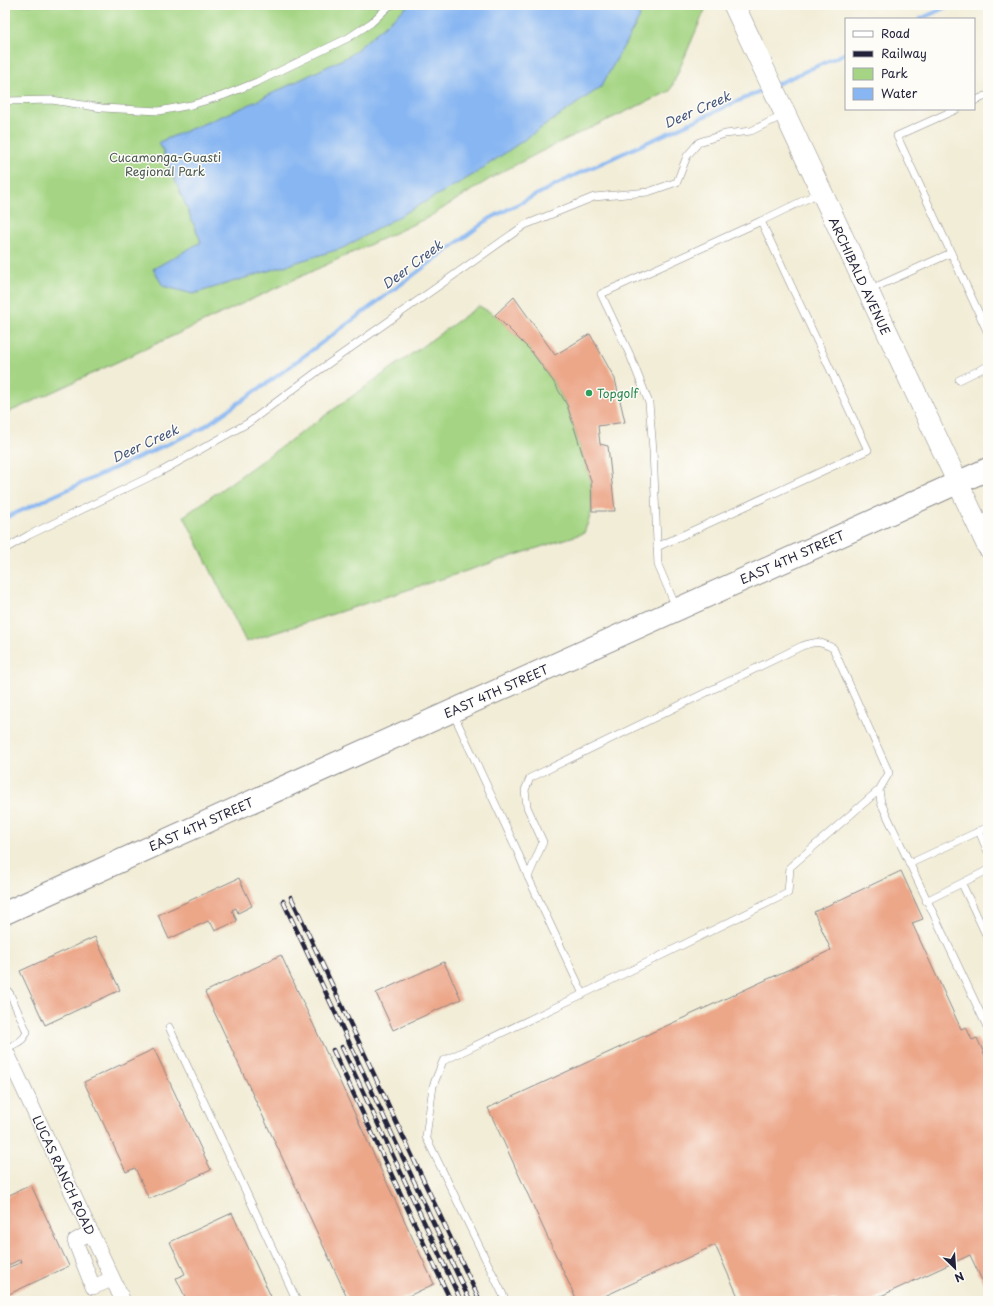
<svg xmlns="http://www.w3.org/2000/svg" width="993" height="1306" font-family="'Playpen Sans',sans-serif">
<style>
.green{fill:#a5d584;stroke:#647c60}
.water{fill:#87b6f2;stroke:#546c96}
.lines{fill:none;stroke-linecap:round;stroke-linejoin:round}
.stream{stroke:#87b6f2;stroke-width:4}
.building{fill:#eca688}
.service-casing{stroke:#8a8889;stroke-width:8}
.minor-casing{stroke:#8a8889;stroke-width:16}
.secondary-casing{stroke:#8a8889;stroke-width:22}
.primary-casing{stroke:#8a8889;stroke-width:24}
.service{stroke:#fff;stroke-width:7}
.minor{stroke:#fff;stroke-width:15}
.secondary{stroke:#fff;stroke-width:21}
.primary{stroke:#fff;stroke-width:22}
.rail-casing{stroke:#22223b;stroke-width:4.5}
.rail{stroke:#fdfcf7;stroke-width:3;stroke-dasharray:9;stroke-linecap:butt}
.leisure-dot{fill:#2e9e5b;stroke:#fdfcf7;stroke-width:1.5}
.labels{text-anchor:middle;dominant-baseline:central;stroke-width:3;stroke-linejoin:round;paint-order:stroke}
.park-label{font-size:12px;fill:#495851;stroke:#fdfcf7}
.street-label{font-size:12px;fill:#22223b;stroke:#fdfcf7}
.leisure-label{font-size:12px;fill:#27864d;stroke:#fdfcf7;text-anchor:start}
.water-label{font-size:13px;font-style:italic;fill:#45567b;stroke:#fdfcf7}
</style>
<rect width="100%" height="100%" fill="#fdfcf7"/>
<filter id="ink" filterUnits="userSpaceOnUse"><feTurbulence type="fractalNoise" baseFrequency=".025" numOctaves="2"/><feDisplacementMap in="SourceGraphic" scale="8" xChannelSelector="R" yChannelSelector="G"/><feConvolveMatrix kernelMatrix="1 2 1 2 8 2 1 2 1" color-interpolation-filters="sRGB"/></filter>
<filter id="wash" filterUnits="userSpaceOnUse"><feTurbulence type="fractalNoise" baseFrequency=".012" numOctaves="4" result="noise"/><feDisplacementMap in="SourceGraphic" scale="16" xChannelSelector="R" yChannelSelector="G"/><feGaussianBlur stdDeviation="0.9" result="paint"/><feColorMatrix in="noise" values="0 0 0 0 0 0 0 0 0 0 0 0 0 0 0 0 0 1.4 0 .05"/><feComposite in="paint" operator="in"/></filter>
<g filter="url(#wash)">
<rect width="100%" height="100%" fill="#f2edd7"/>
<g class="green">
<path d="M5 5H707L670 91 556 144 496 175 429 217 5 414Z"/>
<path d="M479 306 495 315 531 351 553 381 567 406 591 481 592 511 584 533 246 642 184 516Z"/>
</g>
<path class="water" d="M409 5H636L640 17 601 87 473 175 343 248 193 294 163 286 153 269 201 242 159 142 244 107 349 56Z"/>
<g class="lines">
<g class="stream">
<path d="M920 19 951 5"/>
<path d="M777 84 846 53"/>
<path d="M5 518 201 429 273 379 489 219 573 176 767 88"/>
</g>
</g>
<g id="blocks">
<g class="building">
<path d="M514 297 555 355 590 334 615 379 625 422 598 426 600 444 608 446 615 511H592L591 481 567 405 553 381 531 351 495 315Z"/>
<path d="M901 871 923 919 912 923 961 1029 966 1027 972 1040 977 1038 988 1062V1293L970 1255 870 1301H740L715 1245 594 1301H577L488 1108 831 950 814 912Z"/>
<path d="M239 878 252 906 238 913 236 908 232 910 237 921 215 931 211 923 210 924 208 921 169 939 158 915Z"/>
<path d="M95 937 120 990 45 1025 20 971Z"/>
<path d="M281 955 434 1284 398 1301H349L205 992Z"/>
<path d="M444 962 461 999 393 1030 376 993Z"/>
<path d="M154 1049 211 1170 149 1199 135 1168 126 1172 84 1082Z"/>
<path d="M31 1185 69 1266 5 1296V1269L22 1262 21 1259 7 1266 5 1261V1197Z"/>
<path d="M232 1213 273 1301H187L176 1278 185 1274 170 1242Z"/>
</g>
</g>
</g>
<g filter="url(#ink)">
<use href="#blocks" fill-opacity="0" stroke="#8a8889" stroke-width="1"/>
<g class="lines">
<defs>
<g id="service">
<path d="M5 101 52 100 102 108 159 111 191 105 222 96 257 82 348 38 371 23 390 5"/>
<path d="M974 101 988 95"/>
<path d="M957 109 897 136 988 333"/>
<path d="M869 290 951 253"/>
<path d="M959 380 988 366"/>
<path d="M657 547 868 450 761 221"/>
<path d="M5 549 29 535 160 472 248 423 318 371 525 225 594 197 648 192 677 182 687 156 699 142 725 134 751 131 784 115"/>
<path d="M676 607 658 565 653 450 649 403 630 355 601 294 761 221 821 192"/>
<path d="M453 713 516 848 528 877"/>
<path d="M879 790 790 867 788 893 583 994 528 877 543 842 527 807 525 790 530 778 802 646C817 641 819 641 833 648L889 773 879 790 881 803 988 1029"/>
<path d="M979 831 988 852"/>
<path d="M909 864 988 827"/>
<path d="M962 884 988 939"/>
<path d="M926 901 988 870"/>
<path d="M5 990H7L10 994 27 1032C23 1042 15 1044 5 1049"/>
<path d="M169 1027 297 1301"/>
<path d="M506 1301 426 1137 433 1086 443 1061 583 994"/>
</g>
<g id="minor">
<path d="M5 1049 123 1301"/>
<path d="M91 1232 75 1241 93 1287 112 1279"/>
</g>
<path id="secondary" d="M734 5 988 547"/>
<path id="primary" d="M5 913 988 469"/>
</defs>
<use href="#service" class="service-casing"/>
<use href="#minor" class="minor-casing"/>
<use href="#secondary" class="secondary-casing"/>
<use href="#primary" class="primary-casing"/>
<use href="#service" class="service"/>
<use href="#minor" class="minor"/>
<use href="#secondary" class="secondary"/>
<use href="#primary" class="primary"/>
<defs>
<g id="rail">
<path d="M291 897 480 1301"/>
<path d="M283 901 470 1301"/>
<path d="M342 1047 461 1301"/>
<path d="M333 1050 451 1301"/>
</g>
</defs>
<use href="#rail" class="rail-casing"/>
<use href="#rail" class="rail"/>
</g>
</g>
<circle class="leisure-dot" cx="589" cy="393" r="4"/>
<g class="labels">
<g class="park-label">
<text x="165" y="157">Cucamonga-Guasti<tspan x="165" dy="14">Regional Park</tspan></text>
</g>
<g class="street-label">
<text transform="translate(860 276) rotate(65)">ARCHIBALD AVENUE</text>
<text transform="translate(792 557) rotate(-24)">EAST 4TH STREET</text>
<text transform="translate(496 691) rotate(-24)">EAST 4TH STREET</text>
<text transform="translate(201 824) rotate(-24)">EAST 4TH STREET</text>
<text transform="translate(64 1175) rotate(65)">LUCAS RANCH ROAD</text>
</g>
<g class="leisure-label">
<text x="597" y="393">Topgolf</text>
</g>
<g class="water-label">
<text transform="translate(697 109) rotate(-24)">Deer Creek</text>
<text transform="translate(412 264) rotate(-37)">Deer Creek</text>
<text transform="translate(145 443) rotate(-25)">Deer Creek</text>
</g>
</g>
<rect width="993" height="1306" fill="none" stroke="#fdfcf7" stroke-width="20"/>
<rect x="845" y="18" width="130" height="92" fill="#fdfcf7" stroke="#a5a5ac"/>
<rect x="853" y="31" width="20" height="6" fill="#ffffff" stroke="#a5a5ac"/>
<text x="881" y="38" font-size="12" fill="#22223b">Road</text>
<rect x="853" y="51" width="20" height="6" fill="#22223b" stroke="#a5a5ac"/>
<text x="881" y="58" font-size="12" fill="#22223b">Railway</text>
<rect x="853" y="68" width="20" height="12" fill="#a5d584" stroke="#a5a5ac"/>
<text x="881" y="78" font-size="12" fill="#22223b">Park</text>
<rect x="853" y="88" width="20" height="12" fill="#87b6f2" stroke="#a5a5ac"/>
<text x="881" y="98" font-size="12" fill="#22223b">Water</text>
<g transform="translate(955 1268) rotate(155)" stroke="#fdfcf7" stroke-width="3" paint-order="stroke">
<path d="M0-3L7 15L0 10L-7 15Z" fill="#22223b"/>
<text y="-6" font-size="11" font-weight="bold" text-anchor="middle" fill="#22223b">N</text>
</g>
</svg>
